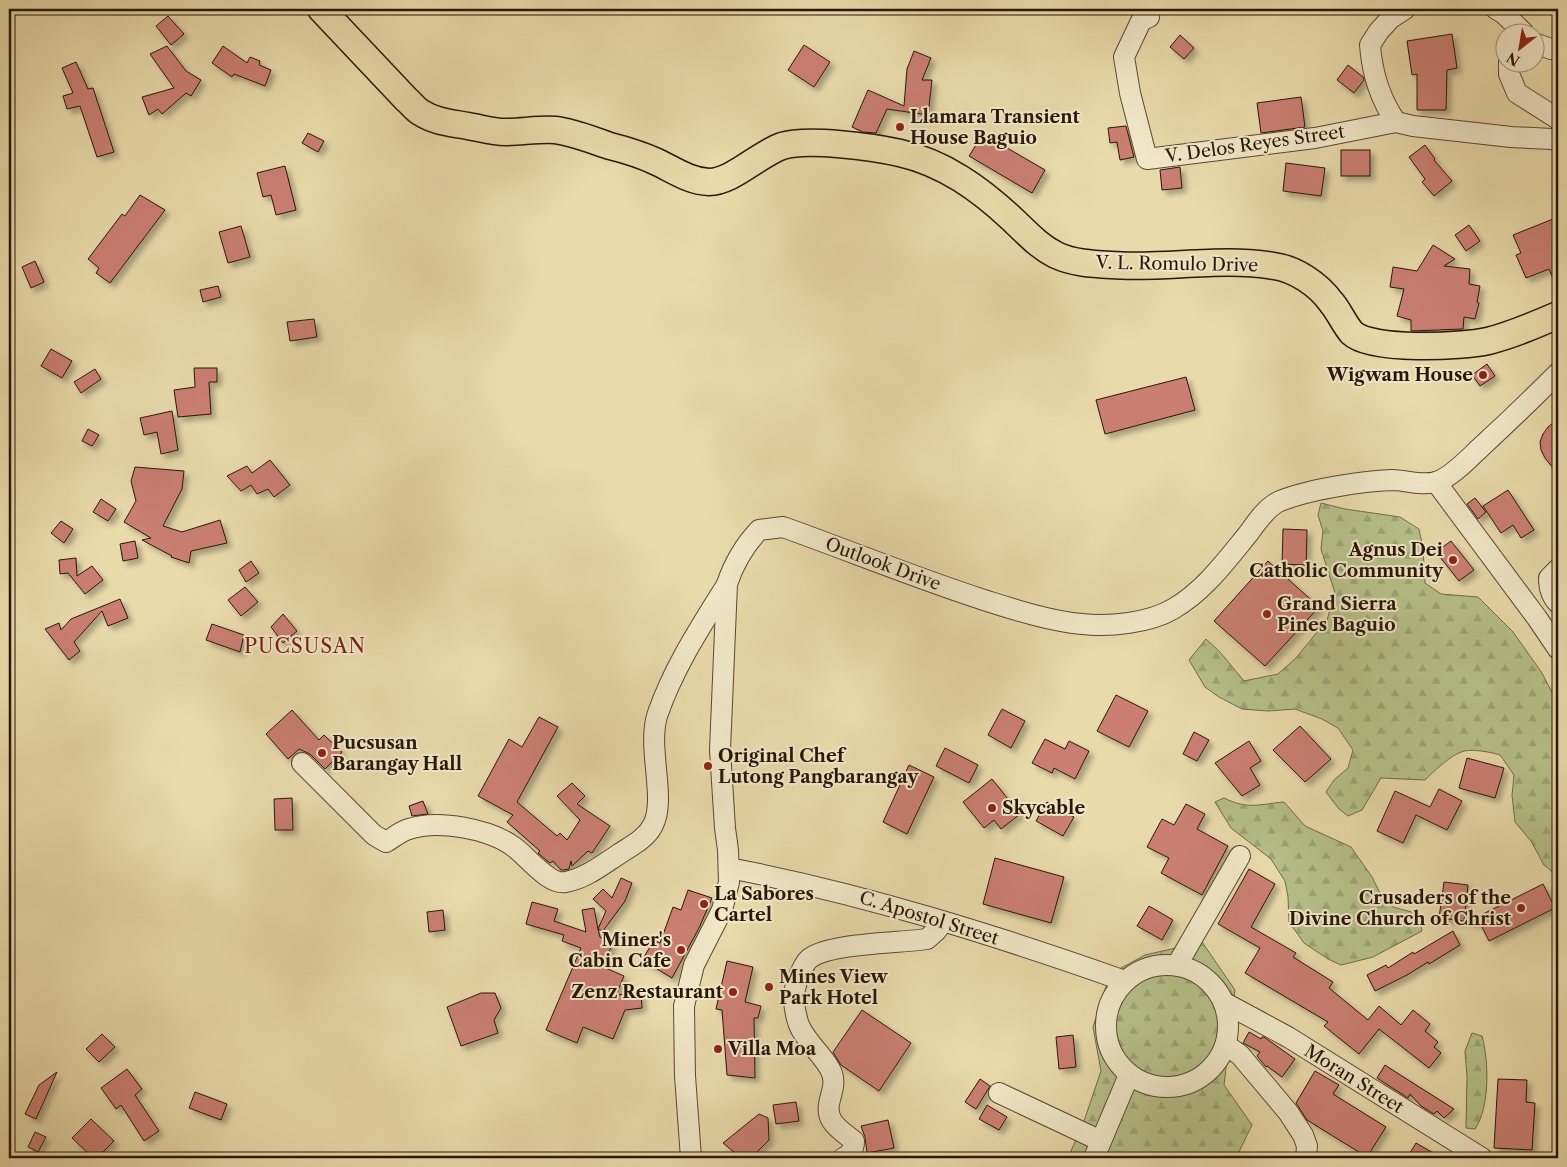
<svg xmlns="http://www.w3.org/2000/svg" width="1567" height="1167" font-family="'Libre Caslon Text',serif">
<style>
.forest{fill:url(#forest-firs);stroke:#706b48}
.building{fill:#ca7f72;stroke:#291608;filter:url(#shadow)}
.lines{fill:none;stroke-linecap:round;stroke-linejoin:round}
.minor-casing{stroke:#594731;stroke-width:22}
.major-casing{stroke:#291608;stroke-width:29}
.minor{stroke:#f1e7c8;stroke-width:20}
.major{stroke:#e9daab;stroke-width:26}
.poi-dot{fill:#8f2418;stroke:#f1e7c8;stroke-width:2}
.labels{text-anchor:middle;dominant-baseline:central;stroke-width:4;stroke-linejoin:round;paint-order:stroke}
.poi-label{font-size:18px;font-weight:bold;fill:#291608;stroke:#f1e7c8;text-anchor:start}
.street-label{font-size:18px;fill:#291608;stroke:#f1e7c8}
.quarter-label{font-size:20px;letter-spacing:1px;fill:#7a1f14;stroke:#f1e7c8}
</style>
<defs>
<pattern id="forest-firs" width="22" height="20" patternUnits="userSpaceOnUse" patternTransform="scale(1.25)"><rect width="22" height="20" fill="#b6c089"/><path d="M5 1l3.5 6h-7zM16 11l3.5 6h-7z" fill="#9ca475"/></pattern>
<filter id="shadow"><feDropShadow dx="4.5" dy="4.5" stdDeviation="2.5" flood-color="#0004"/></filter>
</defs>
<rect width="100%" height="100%" fill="#e9daab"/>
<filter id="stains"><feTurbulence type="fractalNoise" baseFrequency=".004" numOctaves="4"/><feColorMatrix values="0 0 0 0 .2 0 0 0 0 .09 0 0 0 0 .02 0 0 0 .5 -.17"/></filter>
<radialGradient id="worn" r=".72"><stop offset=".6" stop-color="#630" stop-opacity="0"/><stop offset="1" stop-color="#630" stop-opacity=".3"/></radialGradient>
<g class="forest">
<path d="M1321 503 1345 509 1400 517 1419 529 1423 548 1425 583 1441 594 1478 597 1513 632 1542 673 1558 704V869L1555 874 1544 865 1531 841 1515 822 1512 795 1514 775 1500 755C1491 752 1473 749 1464 751 1452 754 1434 771 1425 780L1381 778 1362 810 1348 816 1339 809 1326 792 1334 780 1348 768 1353 750 1338 728 1322 719 1295 709 1268 711 1242 709 1219 697 1205 687 1189 660 1206 639 1220 652 1244 681 1278 674 1296 658 1327 620 1335 593 1321 549 1323 531 1318 515Z"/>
<path d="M1224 798C1248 810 1260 804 1284 802L1305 826 1351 847 1372 877 1382 897 1393 907 1419 914 1422 931 1373 957 1341 965 1328 959 1304 943 1289 922 1288 897 1285 881 1271 859 1231 828 1215 802Z"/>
<path d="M1202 942 1235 990 1224 1085 1252 1125 1236 1158H1068L1084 1121 1101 1071 1093 1027 1110 974 1145 955Z"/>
<path d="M1472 1033 1482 1036C1489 1061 1490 1107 1475 1129L1466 1128 1467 1077 1465 1051Z"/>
</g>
<g class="building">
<path d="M168 16 184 34 171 45 156 26Z"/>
<path d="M1452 34 1457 68 1447 70 1446 110H1417V74L1412 75 1407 41Z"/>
<path d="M1180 35 1194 48 1184 59 1170 47Z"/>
<path d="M804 45 830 62 814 87 788 70Z"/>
<path d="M167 46 186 71 201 80 191 96 186 93 162 114 158 109 149 115 142 97 174 88 150 54Z"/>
<path d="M223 46 247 63 250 57 260 61 259 65 271 70 265 86 234 74 232 77 212 63Z"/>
<path d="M914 51 931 58 922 80H932L928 115 887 109 876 133 863 132 852 127 868 90 904 106 907 69Z"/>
<path d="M76 62 88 89 93 88 114 152 97 157 80 106 67 109 63 96 73 93 62 68Z"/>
<path d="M1348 65 1363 77 1364 80 1354 93 1337 80Z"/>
<path d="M1301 97 1305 127 1261 133 1257 103Z"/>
<path d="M1126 126 1134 157 1120 160 1117 142 1110 143 1108 128Z"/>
<path d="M308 133 324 141 318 152 302 143Z"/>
<path d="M983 134 1045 170 1032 193 969 156Z"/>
<path d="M1425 145 1435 159 1434 160 1452 181 1434 196 1422 182 1425 179 1409 157Z"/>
<rect x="1341" y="150" width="29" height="26"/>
<path d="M1286 163 1325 168 1321 196 1283 191Z"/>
<path d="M285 166 296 210 276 215 271 195 263 197 257 173Z"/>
<path d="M1180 167 1182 188 1162 190 1160 170Z"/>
<path d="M140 195 165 210 110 283 96 273 99 268 88 259 122 214 125 216Z"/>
<path d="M1558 217V290L1549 269 1526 278 1516 255 1521 253 1513 235Z"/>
<path d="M1469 225 1480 241 1466 251 1455 235Z"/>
<path d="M241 226 250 257 228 263 219 232Z"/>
<path d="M1433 245 1455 259 1444 266 1470 269 1469 284 1480 286 1477 302 1479 303 1475 319 1464 317 1463 329 1411 331V320L1397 316 1404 289 1390 287 1393 267 1417 271Z"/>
<path d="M35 261 44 282 31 288 22 267Z"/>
<path d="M218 286 221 297 203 302 200 290Z"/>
<path d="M314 319 317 337 290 341 287 322Z"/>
<path d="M51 349 72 361 62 378 41 366Z"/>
<path d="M1487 364 1495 376 1480 386 1472 375Z"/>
<path d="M194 368H217V382H209L211 414 178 417 174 390 195 387Z"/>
<path d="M95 369 101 379 81 393 74 382Z"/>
<path d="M1186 377 1195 410 1105 434 1096 400Z"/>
<path d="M172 411 178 450 161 454 157 432 144 435 140 418Z"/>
<path d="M1558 419V474L1545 458 1541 450 1540 442 1543 434 1548 427Z"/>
<path d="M88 429 99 435 92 446 82 441Z"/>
<path d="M270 460 290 485 274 497 268 489 257 494 251 485 241 491 227 476 247 466 252 473Z"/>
<path d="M135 467 184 471 182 489 163 526 182 532 220 520 227 543 191 551 189 563 171 557 172 556 142 540 151 538 124 522 136 501 131 481Z"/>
<path d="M1508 490 1534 530 1521 538 1513 525 1501 533 1483 506Z"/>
<path d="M1475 498 1486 512 1478 519 1467 504Z"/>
<path d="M101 499 116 509 108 521 93 512Z"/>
<path d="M61 521 73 529 64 543 51 533Z"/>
<path d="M1283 529 1307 530 1306 565 1282 564Z"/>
<path d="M135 541 138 558 123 561 120 544Z"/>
<path d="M1451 541 1474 570 1459 581 1436 552Z"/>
<path d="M76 558 77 576 92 566 103 580 85 594 68 573 60 574 59 560Z"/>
<path d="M251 561 259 573 246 582 239 570Z"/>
<path d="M1268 561 1319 607 1265 666 1214 621Z"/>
<path d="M245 587 258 602 241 616 228 600Z"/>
<path d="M120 599 128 618 108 626 102 611 74 642 80 651 69 660 45 629 59 623 61 630 71 619Z"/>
<path d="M283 614 297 631 283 643 271 627Z"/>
<path d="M212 624 244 635 240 652 206 640Z"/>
<path d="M1116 695 1148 711 1129 747 1097 731Z"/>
<path d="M1002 709 1025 721 1011 748 988 735Z"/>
<path d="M292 710 319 740 324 735 342 752 325 769 310 754 299 749 288 759 266 734Z"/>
<path d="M539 717 558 727 517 802 557 836 560 833 567 840 580 820 557 796 572 783 585 796 577 804 610 826 592 853 588 851 572 866 571 861 569 869 564 870H561L553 861 550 863 546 860 538 853 540 851 507 822 513 815 478 796 509 739 522 747Z"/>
<path d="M1300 726 1331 759 1305 782 1273 750Z"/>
<path d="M1194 732 1209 740 1197 761 1183 754Z"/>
<path d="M1045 739 1065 749 1069 741 1089 751 1075 779 1054 768 1052 773 1032 763Z"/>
<path d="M1249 741 1261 761 1250 768 1260 785 1242 796 1215 763Z"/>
<path d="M945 748 978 765 969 783 936 766Z"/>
<path d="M1467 758 1504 768 1495 798 1459 788Z"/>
<path d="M909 765 934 777 907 834 883 822Z"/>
<path d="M992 779 1020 814 1001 829 994 820 984 828 963 802Z"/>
<path d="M1439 789 1462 801 1447 830 1416 815 1403 843 1377 831 1395 791 1430 807Z"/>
<path d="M292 798 293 830H275L274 799Z"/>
<path d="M423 801 428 814 412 816 409 806Z"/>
<path d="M1047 802 1074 817 1063 836 1036 821Z"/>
<path d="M1186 804 1205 814 1197 829 1228 846 1202 895 1161 873 1169 858 1147 847 1162 819 1174 825Z"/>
<path d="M995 858 1064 877 1051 923 983 904Z"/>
<path d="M1249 869 1275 884 1251 927 1296 953 1293 957 1333 982 1329 988 1368 1020 1379 1006 1401 1025 1413 1010 1430 1024 1425 1031 1438 1042 1434 1047 1441 1053 1429 1068 1379 1029 1359 1054 1324 1026 1328 1022 1245 973 1260 948 1218 924Z"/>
<path d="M621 878 632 883 625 901 603 931 598 929 600 937 613 944 601 966 624 976 616 995 641 992 642 1008 625 1010 613 1039 583 1027 577 1043 546 1030 581 948 562 941 564 935 526 924 532 902 558 909 554 921 586 932 582 910 594 908 598 929 606 911 593 899 603 889 612 898Z"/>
<path d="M1444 882 1468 885 1464 921 1439 918Z"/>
<path d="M1543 884 1555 908 1489 941 1480 923 1467 922Z"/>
<path d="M688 890 712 898 699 928 672 978 644 961V957L654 940 660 943 673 907 681 910Z"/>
<path d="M1149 906 1173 920 1162 940 1137 926Z"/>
<path d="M443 910 445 930 429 932 427 912Z"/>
<path d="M1453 931 1460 945 1429 964 1428 962 1407 975 1375 991 1367 975 1386 965 1388 968 1413 952 1414 954Z"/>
<path d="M727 961 753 967 745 1002 761 1006 758 1018H754L755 1078 727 1075 722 1010 716 1009Z"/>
<path d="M481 993H495L501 1008 494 1020 498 1033 461 1046 447 1007Z"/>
<path d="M862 1010 911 1043 879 1091 841 1065 833 1052Z"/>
<path d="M1249 1032 1261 1039 1262 1037H1264L1295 1059 1282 1077 1267 1066 1266 1067 1257 1056 1260 1052 1243 1043Z"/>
<path d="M102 1034 115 1047 99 1062 86 1049Z"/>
<path d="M1073 1035 1076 1067 1059 1069 1056 1037Z"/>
<path d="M1385 1065 1394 1071 1454 1109 1444 1118 1437 1111 1434 1114 1421 1106 1410 1094 1408 1098 1377 1078Z"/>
<path d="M127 1069 142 1089 135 1095 159 1131 144 1141 121 1105 116 1109 101 1088Z"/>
<path d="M1315 1071 1339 1085 1333 1094 1386 1127 1367 1157 1307 1120 1296 1103Z"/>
<path d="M57 1072 36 1119 25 1114 39 1085Z"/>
<path d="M980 1079 990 1086 976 1109 965 1102Z"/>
<path d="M1498 1079 1527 1080 1526 1102 1535 1103 1532 1150 1494 1148Z"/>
<path d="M195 1092 227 1104 221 1120 189 1108Z"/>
<path d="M796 1102 799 1121 776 1124 773 1105Z"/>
<path d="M987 1105 1007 1117 999 1130 979 1119Z"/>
<path d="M759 1114 768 1118 769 1140 751 1158H741L723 1143Z"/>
<path d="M91 1119 114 1141 97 1158H93L72 1138Z"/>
<path d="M888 1120 894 1148 867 1153 865 1137 861 1126Z"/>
<path d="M35 1132 46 1137 38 1152 28 1147Z"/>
<path d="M1416 1143 1442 1158H1407Z"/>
</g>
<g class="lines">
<defs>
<g id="minor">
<path d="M1405 9 1391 18 1379 31 1370 45C1372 72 1380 99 1396 122L1413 126 1511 137 1552 139 1558 141"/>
<path d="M1496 9 1504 14 1523 32"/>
<path d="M1149 17 1141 21 1124 57 1130 93 1147 159 1315 138 1396 122"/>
<path d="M1534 43 1551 49H1558"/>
<path d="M1509 62V74L1517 93 1558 119"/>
<path d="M1436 482 1537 618 1558 649"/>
<path d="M1558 569 1549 578C1549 588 1551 596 1558 603"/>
<path d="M302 763 374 835 386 842C393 838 401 831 409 829 438 819 490 829 514 847 527 856 549 886 566 882 586 878 602 865 619 854 631 846 646 839 653 825 667 798 646 746 658 713 674 667 701 626 726 586"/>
<path d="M729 868C864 894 995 935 1125 981"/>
<circle cx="1167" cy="1026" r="61"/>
<path d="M1177 965 1240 856"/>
<path d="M1225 1003 1288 1037 1482 1158"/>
<path d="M1226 1045 1240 1055 1288 1112 1303 1135 1307 1146 1306 1158"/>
<path d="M999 1093 1101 1141"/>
<path d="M691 1158 685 1076 684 1006 694 965 722 910 729 882 728 850 725 828 720 750 727 584C734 563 743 547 759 530L783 527C850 551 916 578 984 600 1016 610 1049 621 1082 624 1110 627 1149 623 1173 609 1204 591 1226 561 1248 534 1256 523 1266 508 1278 502 1305 490 1362 481 1392 480 1405 480 1422 486 1436 482 1451 478 1470 457 1481 447 1507 423 1533 398 1558 373"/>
<path d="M843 1158C850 1155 854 1150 854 1141 847 1135 837 1129 832 1121 821 1103 841 1089 830 1069 822 1054 806 1042 799 1025 794 1011 792 996 797 981 800 974 803 965 808 960 824 943 901 943 927 939L936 931 943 922"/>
<path d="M1094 1158 1129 1075"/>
</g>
<path id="major" d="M321 9 406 99C411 103 415 109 420 112 435 122 452 123 468 126 480 128 493 132 505 132 521 132 539 129 555 130 573 132 592 140 610 146 626 150 642 155 657 162 674 170 689 181 709 182 732 182 759 154 782 146 807 138 873 147 900 153 944 163 980 189 1012 219 1026 232 1038 246 1056 255 1073 263 1092 264 1111 265 1165 269 1220 257 1274 266 1295 269 1318 284 1331 302 1339 311 1344 324 1352 333 1371 351 1462 347 1488 341 1512 335 1535 325 1558 315"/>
</defs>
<use href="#minor" class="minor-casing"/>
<use href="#major" class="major-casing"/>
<use href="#minor" class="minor"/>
<use href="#major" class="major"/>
</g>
<g class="poi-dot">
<circle cx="900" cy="127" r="5"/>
<circle cx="1483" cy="375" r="5"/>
<circle cx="1453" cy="560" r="5"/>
<circle cx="1267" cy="614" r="5"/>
<circle cx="322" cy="753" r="5"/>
<circle cx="708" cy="766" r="5"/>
<circle cx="992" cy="808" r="5"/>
<circle cx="704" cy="904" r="5"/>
<circle cx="1521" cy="908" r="5"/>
<circle cx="681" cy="950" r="5"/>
<circle cx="769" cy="987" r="5"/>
<circle cx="733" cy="992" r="5"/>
<circle cx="718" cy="1049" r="5"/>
</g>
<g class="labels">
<g class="poi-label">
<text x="910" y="117">Llamara Transient<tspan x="910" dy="21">House Baguio</tspan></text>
<text x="1473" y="375" text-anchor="end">Wigwam House</text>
<text x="1443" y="550" text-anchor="end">Agnus Dei<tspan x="1443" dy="21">Catholic Community</tspan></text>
<text x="1277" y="604">Grand Sierra<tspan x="1277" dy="21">Pines Baguio</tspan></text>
<text x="332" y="743">Pucsusan<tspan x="332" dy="21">Barangay Hall</tspan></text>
<text x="718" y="756">Original Chef<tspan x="718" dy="21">Lutong Pangbarangay</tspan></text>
<text x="1002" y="808">Skycable</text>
<text x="714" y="894">La Sabores<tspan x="714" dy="21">Cartel</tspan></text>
<text x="1511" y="898" text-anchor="end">Crusaders of the<tspan x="1511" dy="21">Divine Church of Christ</tspan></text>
<text x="671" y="940" text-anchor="end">Miner's<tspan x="671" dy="21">Cabin Cafe</tspan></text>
<text x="779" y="977">Mines View<tspan x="779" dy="21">Park Hotel</tspan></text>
<text x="723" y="992" text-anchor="end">Zenz Restaurant</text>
<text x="728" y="1049">Villa Moa</text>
</g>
<g class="street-label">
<text transform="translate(1255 144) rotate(-8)">V. Delos Reyes Street</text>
<text transform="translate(1177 264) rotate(1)">V. L. Romulo Drive</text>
<text transform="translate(883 564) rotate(20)">Outlook Drive</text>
<text transform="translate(929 918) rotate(17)">C. Apostol Street</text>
<text transform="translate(1354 1079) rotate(32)">Moran Street</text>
</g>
<g class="quarter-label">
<text x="305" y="646">PUCSUSAN</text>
</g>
</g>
<rect width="1567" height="1167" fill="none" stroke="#e9daab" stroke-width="30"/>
<rect x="10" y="10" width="1547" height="1147" fill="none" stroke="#291608" stroke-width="2.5"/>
<rect x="15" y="15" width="1537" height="1137" fill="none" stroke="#291608"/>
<g transform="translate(1520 48) rotate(211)"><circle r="24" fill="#f1e7c8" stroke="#a1937b"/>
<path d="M0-4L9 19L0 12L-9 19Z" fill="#8f2418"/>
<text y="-8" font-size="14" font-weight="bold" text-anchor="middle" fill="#291608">N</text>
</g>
<rect width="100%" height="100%" filter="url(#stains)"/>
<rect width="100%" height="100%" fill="url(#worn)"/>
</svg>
